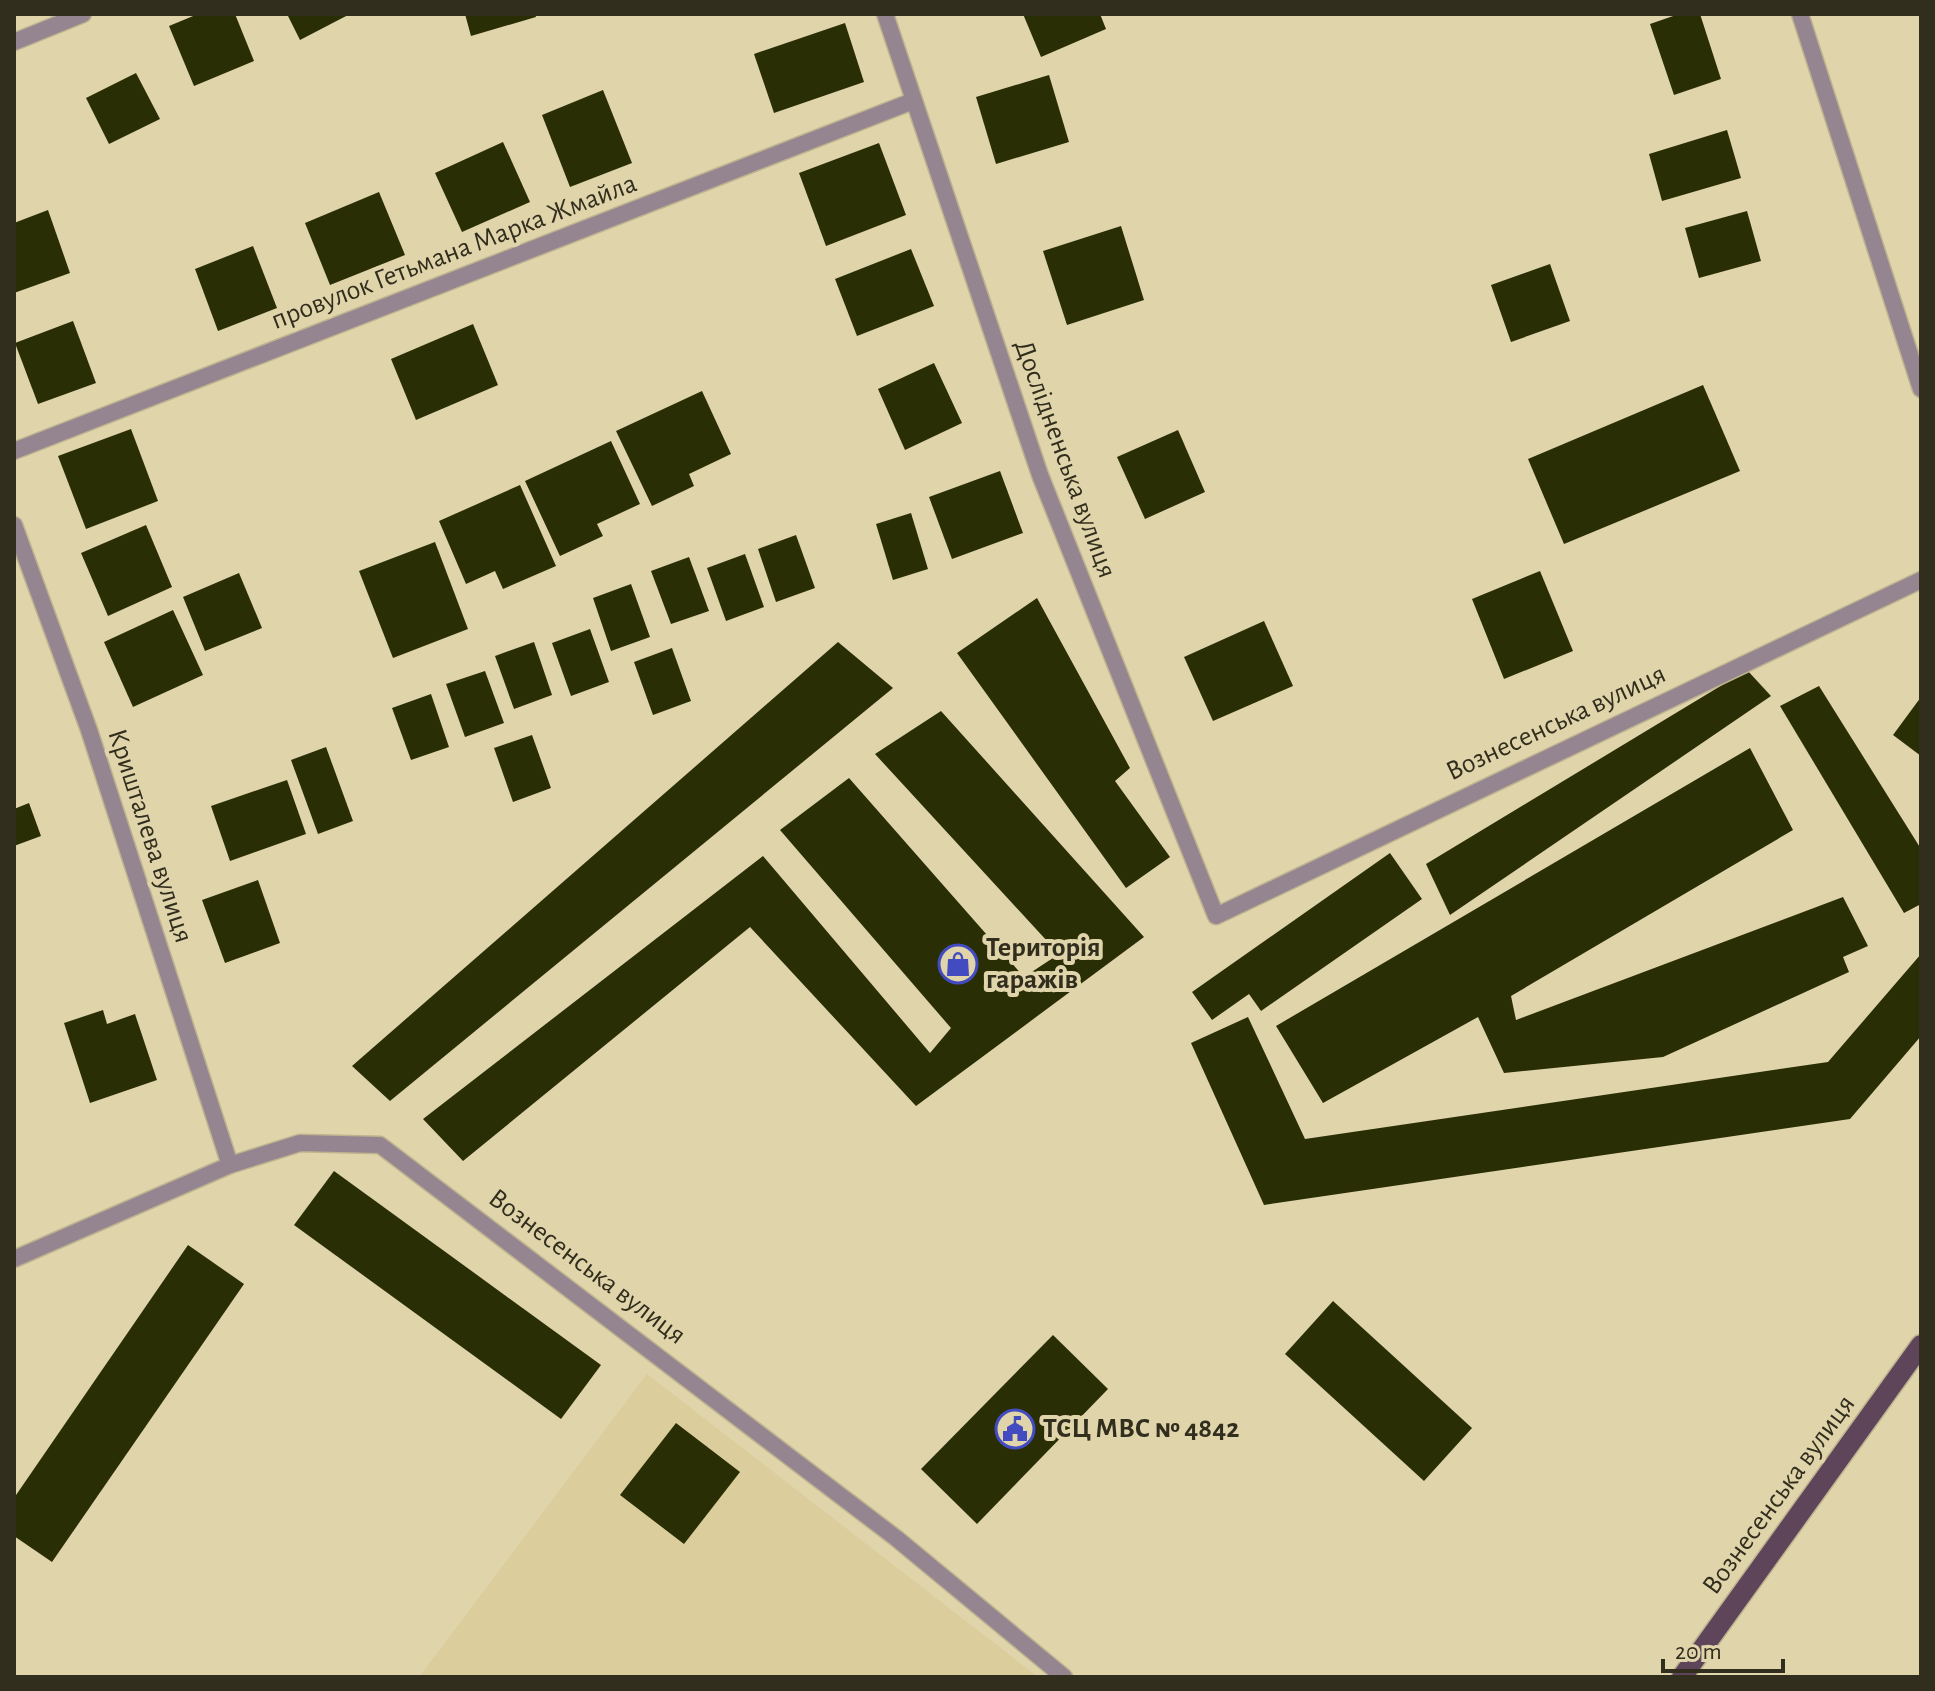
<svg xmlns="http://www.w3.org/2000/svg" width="1935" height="1691" font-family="'Alegreya Sans',sans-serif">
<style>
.built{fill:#dbcd9c}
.building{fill:#2a2e04}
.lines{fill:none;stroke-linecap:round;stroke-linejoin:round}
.minor-casing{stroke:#bdb38f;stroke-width:19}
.primary-casing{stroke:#bdb38f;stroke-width:23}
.minor{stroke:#958591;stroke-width:16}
.primary{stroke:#5f455a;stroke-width:20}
.labels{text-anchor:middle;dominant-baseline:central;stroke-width:8;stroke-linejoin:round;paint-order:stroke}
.street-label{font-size:28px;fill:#322e1e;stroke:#e0d4ab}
.poi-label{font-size:28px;font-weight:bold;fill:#322e1e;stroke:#e0d4ab;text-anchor:start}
</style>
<rect width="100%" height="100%" fill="#e0d4ab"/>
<path class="built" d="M647 1374 1038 1677H419Z"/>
<g class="building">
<path d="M198 14H235L254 61 194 86 169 26Z"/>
<path d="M287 14H350L300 40Z"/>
<path d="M465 14H535L536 17 471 36Z"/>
<path d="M1023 14H1100L1106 29 1041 57Z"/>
<path d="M1679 14H1700L1721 79 1674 95 1650 24Z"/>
<path d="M845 23 864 82 774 113 754 54Z"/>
<path d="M136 73 160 119 109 144 86 98Z"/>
<path d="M1049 75 1069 142 996 164 976 97Z"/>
<path d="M603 90 632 163 570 187 542 115Z"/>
<path d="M1727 130 1741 178 1662 201 1649 154Z"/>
<path d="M503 142 530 202 462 232 435 173Z"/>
<path d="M879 143 906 215 826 246 799 173Z"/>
<path d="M379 192 405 255 330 285 305 223Z"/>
<path d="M48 210 70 273 14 293V223Z"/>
<path d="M1747 211 1761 261 1699 278 1685 228Z"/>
<path d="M1121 226 1144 300 1067 325 1043 251Z"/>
<path d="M253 246 277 308 218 331 195 269Z"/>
<path d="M911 249 934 306 857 336 835 279Z"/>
<path d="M1550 264 1570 321 1511 342 1491 285Z"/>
<path d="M73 321 96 383 38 404 15 343Z"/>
<path d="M473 324 498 385 416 420 391 359Z"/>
<path d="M934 363 962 423 905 450 878 389Z"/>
<path d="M1703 385 1740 471 1564 544 1528 459Z"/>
<path d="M702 391 731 454 689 474 694 486 652 506 616 431Z"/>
<path d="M131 429 158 501 86 529 58 456Z"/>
<path d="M1178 430 1205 492 1145 519 1117 457Z"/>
<path d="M611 441 640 504 597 524 603 536 560 556 525 481Z"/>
<path d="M1000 471 1023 533 952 559 929 497Z"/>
<path d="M520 485 556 566 503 589 495 571 466 584 439 521Z"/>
<path d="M911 513 928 569 893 580 876 524Z"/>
<path d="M146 525 172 587 108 616 81 553Z"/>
<path d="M796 535 815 588 776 602 758 549Z"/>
<path d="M435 542 468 629 393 658 359 571Z"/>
<path d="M745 554 764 607 726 621 707 568Z"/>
<path d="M689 557 709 611 671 624 651 571Z"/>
<path d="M1540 571 1573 651 1504 679 1472 599Z"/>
<path d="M239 573 262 628 205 651 183 597Z"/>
<path d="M631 584 650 637 611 651 593 598Z"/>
<path d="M1037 598 1130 768 1115 781 1170 857 1126 888 957 653Z"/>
<path d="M173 610 203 675 133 707 104 642Z"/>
<path d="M1264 621 1293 686 1213 721 1184 657Z"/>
<path d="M590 629 609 682 571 696 552 643Z"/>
<path d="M534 642 552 695 514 709 495 656Z"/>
<path d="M838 642 893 688 390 1101 352 1066Z"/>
<path d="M672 648 691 701 653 715 634 662Z"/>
<path d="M1747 670 1771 696 1450 915 1426 864Z"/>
<path d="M485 671 504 723 465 737 446 684Z"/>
<path d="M1819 686 1921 849V904L1904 913 1780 706Z"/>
<path d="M431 694 449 747 411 760 392 708Z"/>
<path d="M1921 697V756L1893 735Z"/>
<path d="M941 711 1144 937 916 1106 750 927 463 1161 423 1119 763 856 930 1053 951 1028 780 830 849 778 1024 977 1059 954 875 754Z"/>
<path d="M532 735 551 788 513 802 494 748Z"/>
<path d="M326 747 353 821 318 834 291 760Z"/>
<path d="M1750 748 1793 830 1511 996 1516 1020 1843 897 1868 946 1843 957 1849 972 1663 1057 1504 1073 1478 1017 1323 1103 1276 1026Z"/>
<path d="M287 780 306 834 230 861 211 806Z"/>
<path d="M29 803 41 836 14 846V809Z"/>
<path d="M1390 853 1422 899 1261 1011 1249 994 1212 1020 1192 992Z"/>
<path d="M258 880 280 943 225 963 202 900Z"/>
<path d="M1921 954V1036L1850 1119 1264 1205 1191 1043 1248 1017 1305 1139 1828 1062Z"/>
<path d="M103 1010 107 1024 135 1014 157 1080 90 1103 64 1023Z"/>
<path d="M334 1171 601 1365 561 1419 294 1225Z"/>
<path d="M188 1245 244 1284 52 1562 14 1536V1498Z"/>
<path d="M1333 1301 1472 1428 1424 1481 1285 1354Z"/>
<path d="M1053 1335 1108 1389 977 1524 921 1469Z"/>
<path d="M676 1423 740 1472 684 1544 620 1495Z"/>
</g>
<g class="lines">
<defs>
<g id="minor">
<path d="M885 14 1040 475 1216 916 1921 580"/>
<path d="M1800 14 1921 389"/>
<path d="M14 42 83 14"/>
<path d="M14 451 913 101"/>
<path d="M14 525 89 730 230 1165"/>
<path d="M14 1259 230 1165 300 1143 380 1145 896 1538 1064 1677"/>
</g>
<path id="primary" d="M1682 1677 1921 1345"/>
</defs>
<use href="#minor" class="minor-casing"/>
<use href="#primary" class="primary-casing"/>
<use href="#minor" class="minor"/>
<use href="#primary" class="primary"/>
</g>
<defs>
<symbol id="shop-ring" viewBox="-11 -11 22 22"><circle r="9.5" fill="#e0d4ab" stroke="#424cc0" stroke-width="1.5"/><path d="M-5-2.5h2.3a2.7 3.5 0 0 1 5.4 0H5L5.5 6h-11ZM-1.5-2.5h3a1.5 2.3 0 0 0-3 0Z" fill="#424cc0"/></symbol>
<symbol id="civic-ring" viewBox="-11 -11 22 22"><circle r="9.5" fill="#e0d4ab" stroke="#424cc0" stroke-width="1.5"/><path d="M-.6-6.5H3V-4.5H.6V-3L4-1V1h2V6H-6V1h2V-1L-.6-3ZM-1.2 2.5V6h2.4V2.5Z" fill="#424cc0"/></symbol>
</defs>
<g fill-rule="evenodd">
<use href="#shop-ring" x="936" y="942" width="44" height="44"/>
<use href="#civic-ring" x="993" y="1407" width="44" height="44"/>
</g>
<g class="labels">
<g class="street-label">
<text transform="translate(454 252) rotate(-21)">провулок Гетьмана Марка Жмайла</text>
<text transform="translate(1065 459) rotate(70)">Дослідненська вулиця</text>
<text transform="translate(1556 723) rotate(-25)">Вознесенська вулиця</text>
<text transform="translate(150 836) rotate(72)">Кришталева вулиця</text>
<text transform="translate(587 1267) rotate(37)">Вознесенська вулиця</text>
<text transform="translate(1779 1495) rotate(-54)">Вознесенська вулиця</text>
</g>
<g class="poi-label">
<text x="986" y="948">Територія<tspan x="986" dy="32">гаражів</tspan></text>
<text x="1043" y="1429">ТСЦ МВС № 4842</text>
</g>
</g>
<rect width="1935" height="1691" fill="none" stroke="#322e1e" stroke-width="32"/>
<path d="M1663 1659v12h120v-12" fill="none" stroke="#322e1e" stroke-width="4"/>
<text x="1675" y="1659" font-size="24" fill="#322e1e" stroke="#e0d4ab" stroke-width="6" paint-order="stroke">20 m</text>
</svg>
